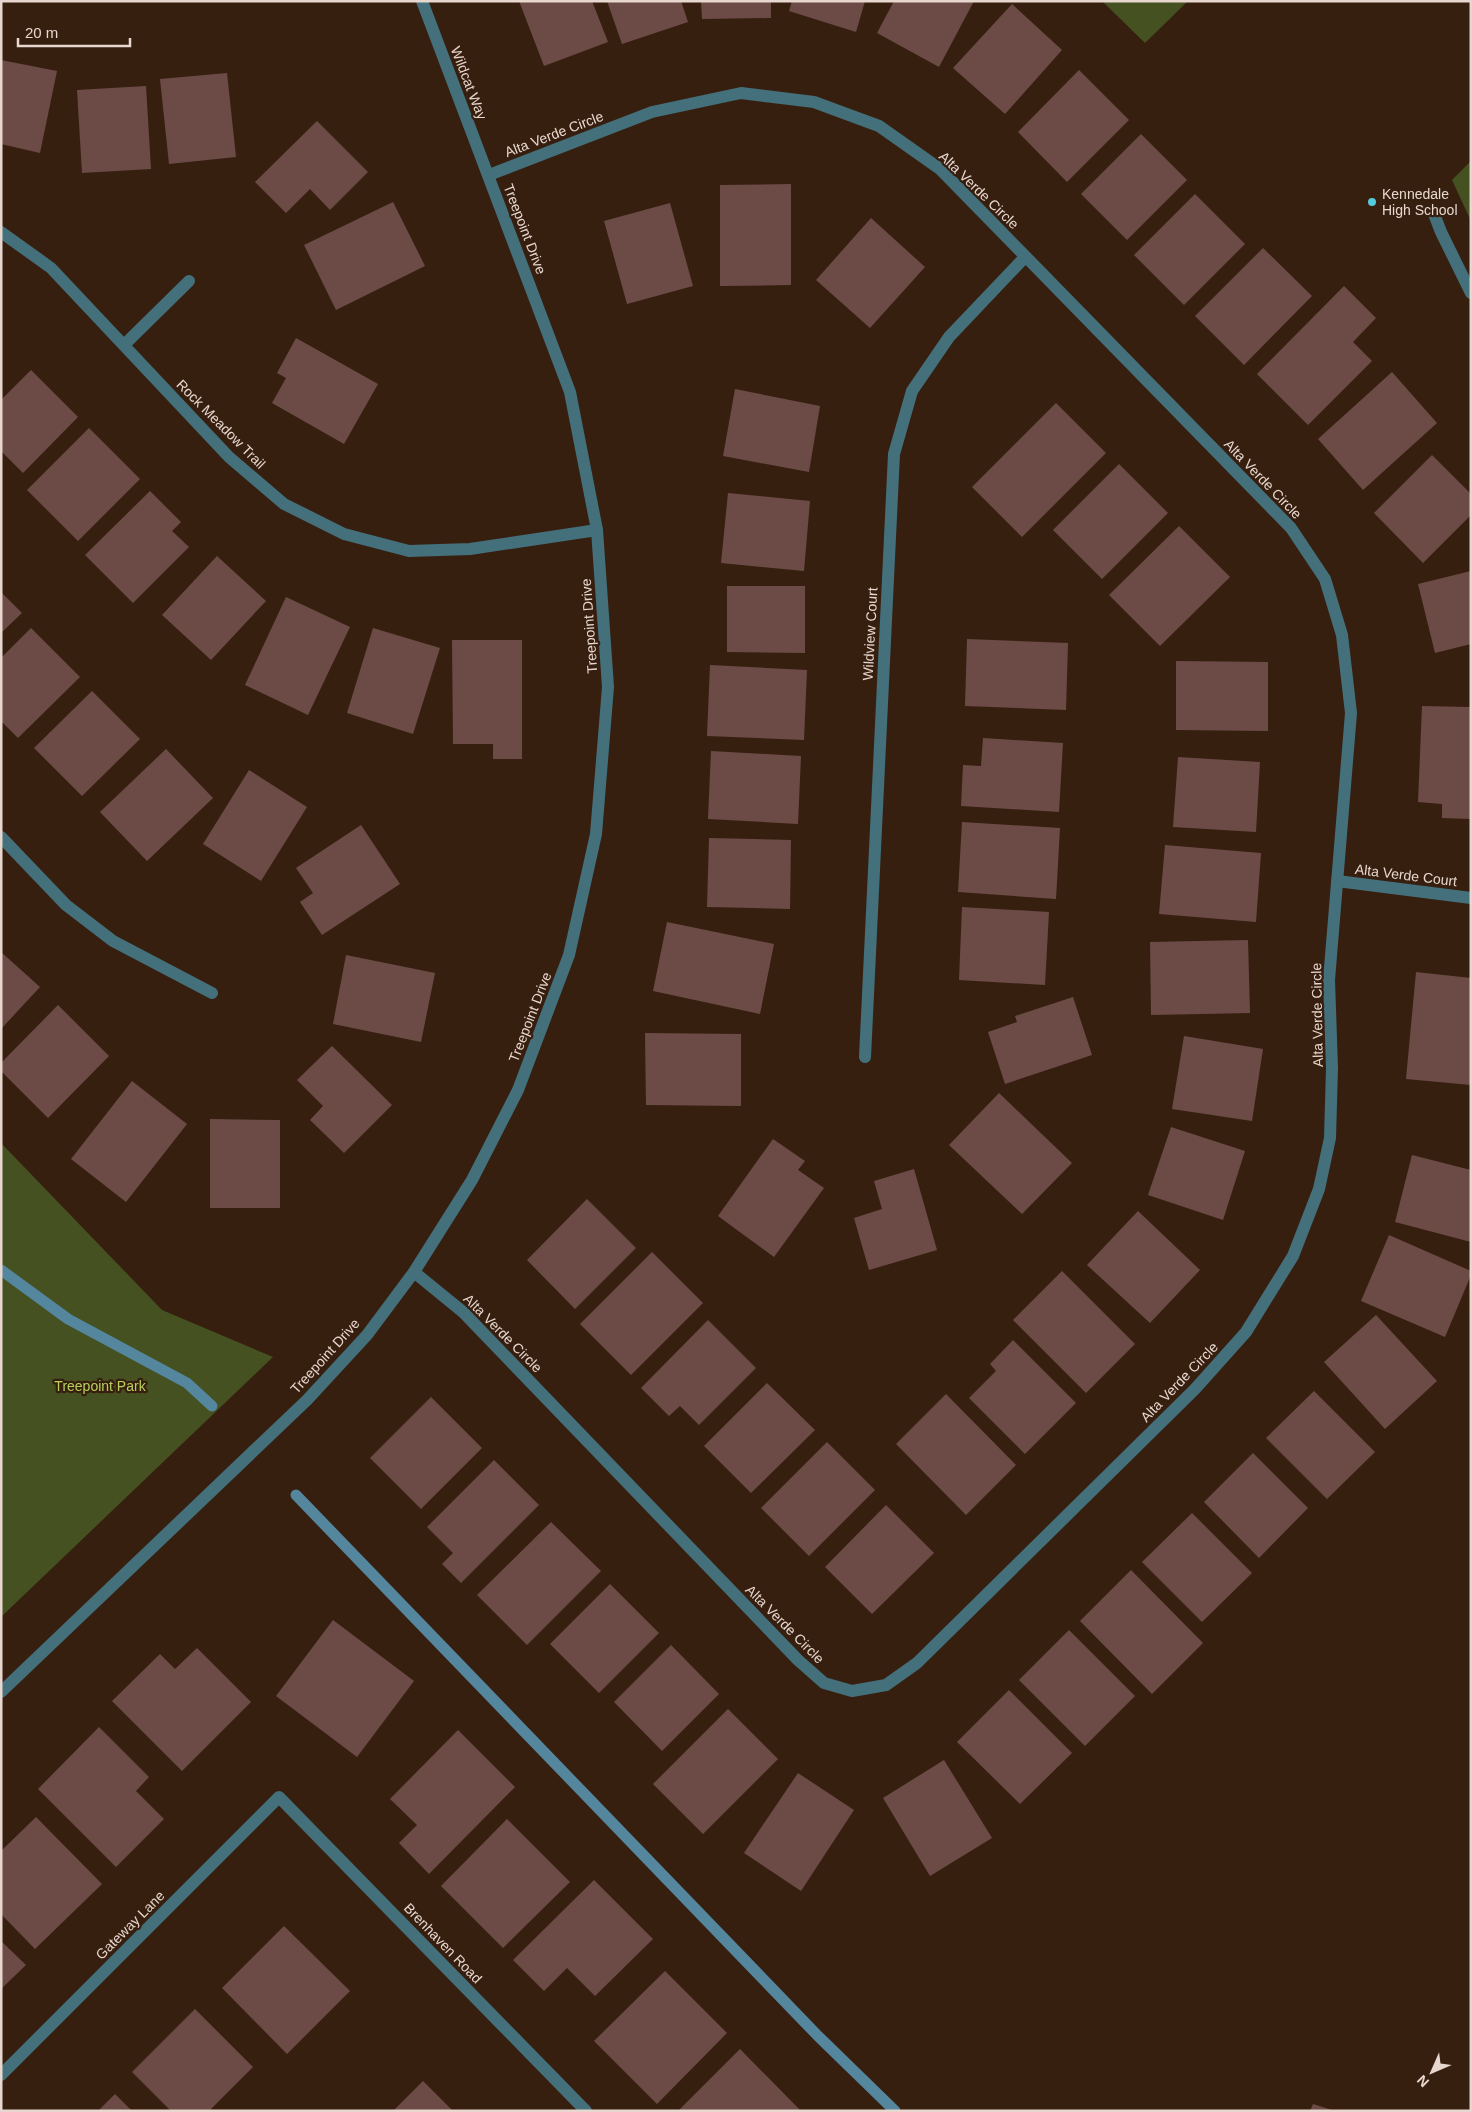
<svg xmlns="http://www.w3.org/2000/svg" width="1472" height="2112" font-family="Helvetica,sans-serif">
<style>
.green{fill:#455121}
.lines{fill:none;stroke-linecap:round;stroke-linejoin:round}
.stream{stroke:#54869e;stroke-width:11}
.building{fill:#6c4b47}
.minor{stroke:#43707a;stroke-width:12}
.poi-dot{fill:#54cadc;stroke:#371f10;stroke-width:2}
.labels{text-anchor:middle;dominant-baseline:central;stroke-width:4.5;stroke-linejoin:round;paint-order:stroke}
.street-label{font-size:14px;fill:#e8d7ce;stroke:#371f10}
.poi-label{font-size:14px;fill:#e8d7ce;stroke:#371f10;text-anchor:start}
.park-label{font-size:14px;fill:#b5d05b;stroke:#371f10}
</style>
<rect width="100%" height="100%" fill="#371f10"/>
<g class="green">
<path d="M1102 1H1188L1145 43Z"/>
<path d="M1471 161V221L1452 180Z"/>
<path d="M1 1143 162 1310 273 1357 1 1617Z"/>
</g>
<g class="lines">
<g class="stream">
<path d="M1 1270 68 1319 187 1383 212 1406"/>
<path d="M296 1495 818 2036 895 2111"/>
</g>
</g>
<g class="building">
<path d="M519 1H592L608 42 544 66Z"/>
<path d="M607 1H681L688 22 622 44Z"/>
<path d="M701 1H771V18L702 19Z"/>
<path d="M792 1H865L856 32 789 11Z"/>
<path d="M894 1H974L939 67 877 33Z"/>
<path d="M1012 4 1062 50 1005 114 953 68Z"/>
<path d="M1 60 57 71 40 153 1 144Z"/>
<path d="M1079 70 1129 120 1067 182 1018 132Z"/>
<path d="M227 73 236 157 169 164 160 79Z"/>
<path d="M146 86 151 169 82 173 77 90Z"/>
<path d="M317 121 368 172 330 210 310 189 286 213 255 182Z"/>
<path d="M1141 134 1187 180 1127 240 1081 194Z"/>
<path d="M791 184V285L720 286V185Z"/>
<path d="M1195 194 1245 244 1184 305 1134 255Z"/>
<path d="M393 202 425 266 336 310 304 245Z"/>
<path d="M670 203 693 286 627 304 604 221Z"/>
<path d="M871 218 925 267 870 328 816 280Z"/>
<path d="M1263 248 1312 296 1244 365 1195 316Z"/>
<path d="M1344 286 1376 318 1353 342 1372 361 1308 425 1257 374Z"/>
<path d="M296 338 378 384 344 444 272 403 286 378 277 373Z"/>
<path d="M31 370 78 417 23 473 1 451V400Z"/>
<path d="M1392 372 1437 423 1363 490 1318 439Z"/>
<path d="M735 389 820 406 809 472 723 456Z"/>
<path d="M1056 403 1106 453 1022 537 972 487Z"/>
<path d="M89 428 140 479 78 541 27 490Z"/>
<path d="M1432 455 1471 494V515L1423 563 1374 513Z"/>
<path d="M1119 464 1168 513 1102 579 1053 530Z"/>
<path d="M150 491 181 522 172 531 189 547 133 603 85 555Z"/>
<path d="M728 493 810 501 804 571 721 563Z"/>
<path d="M1179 526 1230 577 1160 646 1109 595Z"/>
<path d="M217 556 266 601 211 660 162 615Z"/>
<path d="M1471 571V644L1435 653 1418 584Z"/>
<path d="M727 586H805V653L727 652Z"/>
<path d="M1 592 22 613 1 633Z"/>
<path d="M286 597 350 627 308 715 245 685Z"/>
<path d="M31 628 80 677 18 738 1 721V658Z"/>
<path d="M373 628 440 648 413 734 347 713Z"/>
<path d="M967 639 1068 643 1066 710 965 706Z"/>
<path d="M452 640H522V759H493V744H453Z"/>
<path d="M1176 661 1268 662V731L1176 730Z"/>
<path d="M710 665 807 670 804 740 707 736Z"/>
<path d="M92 691 140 739 82 796 34 748Z"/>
<path d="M1422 706 1471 707V819L1442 818V804L1418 802Z"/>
<path d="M983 738 1063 743 1059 812 961 806 963 765 981 766Z"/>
<path d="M166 749 213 798 147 861 100 812Z"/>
<path d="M711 751 801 756 798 824 708 819Z"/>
<path d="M1178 757 1260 762 1256 832 1173 827Z"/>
<path d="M249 770 307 807 261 881 203 844Z"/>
<path d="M962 822 1060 828 1056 899 958 892Z"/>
<path d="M361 825 400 884 322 935 300 902 313 893 296 868Z"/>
<path d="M709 838 791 840 790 909 707 907Z"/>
<path d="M1165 845 1261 853 1256 922 1159 914Z"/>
<path d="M962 907 1049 912 1045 985 959 980Z"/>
<path d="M667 922 774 944 760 1014 653 991Z"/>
<path d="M1248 940 1250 1013 1151 1015 1150 942Z"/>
<path d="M1 952 40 987 1 1029Z"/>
<path d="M346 955 435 973 421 1042 333 1024Z"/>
<path d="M1416 972 1471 978V1085L1406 1079Z"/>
<path d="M1073 997 1092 1055 1005 1084 988 1032 1017 1022 1015 1016Z"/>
<path d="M58 1005 109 1056 48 1118 1 1071V1063Z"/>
<path d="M645 1033 741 1034V1106L646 1105Z"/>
<path d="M1184 1036 1263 1049 1252 1121 1172 1109Z"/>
<path d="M332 1046 392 1105 344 1153 310 1120 323 1106 297 1080Z"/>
<path d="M132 1081 187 1124 126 1202 71 1159Z"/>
<path d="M999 1093 1072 1163 1022 1214 949 1145Z"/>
<path d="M210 1119 280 1120V1208H210Z"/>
<path d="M1171 1127 1245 1151 1223 1220 1148 1195Z"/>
<path d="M773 1139 805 1161 798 1170 824 1188 774 1257 718 1216Z"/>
<path d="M1412 1155 1471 1170V1242L1395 1222Z"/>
<path d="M914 1169 937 1250 869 1270 854 1218 882 1209 874 1181Z"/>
<path d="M587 1199 636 1248 575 1309 527 1260Z"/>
<path d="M1138 1211 1200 1270 1150 1323 1087 1265Z"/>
<path d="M1389 1235 1471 1271V1275L1445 1337 1361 1301Z"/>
<path d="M652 1252 703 1303 631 1375 580 1324Z"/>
<path d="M1062 1271 1135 1344 1086 1393 1013 1320Z"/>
<path d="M1376 1315 1437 1381 1385 1429 1324 1362Z"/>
<path d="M708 1320 756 1368 699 1425 680 1406 669 1416 641 1388Z"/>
<path d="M1013 1340 1076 1403 1025 1454 969 1398 996 1371 990 1364Z"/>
<path d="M767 1383 815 1430 751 1493 704 1446Z"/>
<path d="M1314 1391 1375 1452 1327 1499 1266 1438Z"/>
<path d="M946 1394 1016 1465 966 1515 896 1444Z"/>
<path d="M431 1397 482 1448 421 1509 370 1458Z"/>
<path d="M827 1442 875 1490 809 1556 761 1508Z"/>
<path d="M1253 1453 1308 1508 1259 1558 1204 1502Z"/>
<path d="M494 1460 539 1505 461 1583 442 1564 453 1553 427 1527Z"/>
<path d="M886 1505 934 1553 872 1614 825 1567Z"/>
<path d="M1192 1513 1252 1573 1202 1622 1142 1562Z"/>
<path d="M551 1522 601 1571 527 1645 477 1595Z"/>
<path d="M1131 1570 1203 1643 1152 1694 1080 1621Z"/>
<path d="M610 1584 659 1633 599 1693 550 1644Z"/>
<path d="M333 1620 414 1681 357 1757 276 1696Z"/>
<path d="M1069 1630 1135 1696 1085 1746 1019 1680Z"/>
<path d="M671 1645 719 1694 662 1751 614 1702Z"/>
<path d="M197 1648 251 1702 182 1771 112 1701 160 1654 175 1669Z"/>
<path d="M1009 1690 1072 1753 1020 1804 957 1742Z"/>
<path d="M728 1709 778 1759 703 1834 653 1784Z"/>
<path d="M99 1727 149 1777 136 1791 164 1819 116 1867 38 1789Z"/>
<path d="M458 1730 515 1787 429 1874 399 1843 417 1825 390 1799Z"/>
<path d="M944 1760 992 1838 930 1876 883 1798Z"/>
<path d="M798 1773 854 1810 801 1891 744 1853Z"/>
<path d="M36 1817 102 1884 35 1949 1 1914V1851Z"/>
<path d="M507 1819 570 1882 503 1948 441 1886Z"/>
<path d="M594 1880 653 1939 595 1996 567 1968 544 1991 513 1960Z"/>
<path d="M284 1926 350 1991 287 2054 222 1988Z"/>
<path d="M1 1941 26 1965 1 1989Z"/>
<path d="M665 1971 727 2033 657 2104 594 2041Z"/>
<path d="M195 2009 253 2067 209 2111H171L132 2072Z"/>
<path d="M740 2049 801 2111H678Z"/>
<path d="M423 2081 453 2111H393Z"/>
<path d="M115 2094 132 2111H98Z"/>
<path d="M1313 2104 1332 2110V2111H1310Z"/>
</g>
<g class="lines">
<g class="minor">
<path d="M1434 214 1441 232 1471 293"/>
<path d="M1 232 51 268 229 457 284 504 344 534 409 551 470 549 597 530"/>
<path d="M124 345 189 281"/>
<path d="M1 837 66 905 113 941 212 993"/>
<path d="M1337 881 1471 898"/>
<path d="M865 1057 894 454 912 391 949 337 1025 257"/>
<path d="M414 1272 463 1312 798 1660 824 1683 852 1691 886 1685 917 1663 1195 1389 1246 1332 1293 1256 1319 1189 1330 1138 1332 1068 1329 980 1351 713 1342 635 1325 579 1291 528 940 169 879 126 814 102 741 93 652 112 489 175"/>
<path d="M1 1692 307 1400 367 1335 414 1272 472 1180 518 1090 569 955 596 834 608 687 597 530 570 392 422 1"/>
<path d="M1 2075 279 1797 586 2111"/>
</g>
</g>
<circle class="poi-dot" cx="1372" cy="202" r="5"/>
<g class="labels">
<g class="street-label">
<text transform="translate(469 83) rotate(69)">Wildcat Way</text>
<text transform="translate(554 134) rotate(-21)">Alta Verde Circle</text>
<text transform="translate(979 190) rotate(44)">Alta Verde Circle</text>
<text transform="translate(525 229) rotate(69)">Treepoint Drive</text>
<text transform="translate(221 424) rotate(45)">Rock Meadow Trail</text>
<text transform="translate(1263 479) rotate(46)">Alta Verde Circle</text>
<text transform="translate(589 626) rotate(-94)">Treepoint Drive</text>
<text transform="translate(870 634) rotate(-87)">Wildview Court</text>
<text transform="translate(1406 875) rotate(7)">Alta Verde Court</text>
<text transform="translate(1317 1015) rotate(-91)">Alta Verde Circle</text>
<text transform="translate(530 1017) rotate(-69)">Treepoint Drive</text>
<text transform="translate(503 1333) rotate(45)">Alta Verde Circle</text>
<text transform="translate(325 1356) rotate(-48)">Treepoint Drive</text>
<text transform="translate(1179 1382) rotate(-46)">Alta Verde Circle</text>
<text transform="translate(785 1624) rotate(45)">Alta Verde Circle</text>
<text transform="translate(130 1925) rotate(-45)">Gateway Lane</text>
<text transform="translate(443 1943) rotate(46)">Brenhaven Road</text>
</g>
<g class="poi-label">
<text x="1382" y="194">Kennedale<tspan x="1382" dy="16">High School</tspan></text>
</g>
<g class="park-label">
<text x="100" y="1386">Treepoint Park</text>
</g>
</g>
<rect width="1472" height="2112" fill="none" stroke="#e8d7ce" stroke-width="5"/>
<g transform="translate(1432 2072) rotate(225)" stroke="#371f10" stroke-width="4" paint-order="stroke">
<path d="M0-4L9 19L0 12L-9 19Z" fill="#e8d7ce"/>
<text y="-8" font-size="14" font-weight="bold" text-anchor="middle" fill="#e8d7ce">N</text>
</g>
<path d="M18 38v8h112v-8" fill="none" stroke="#e8d7ce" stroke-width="2.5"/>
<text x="25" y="38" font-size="15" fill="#e8d7ce" stroke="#371f10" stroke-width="4" paint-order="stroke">20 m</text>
</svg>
